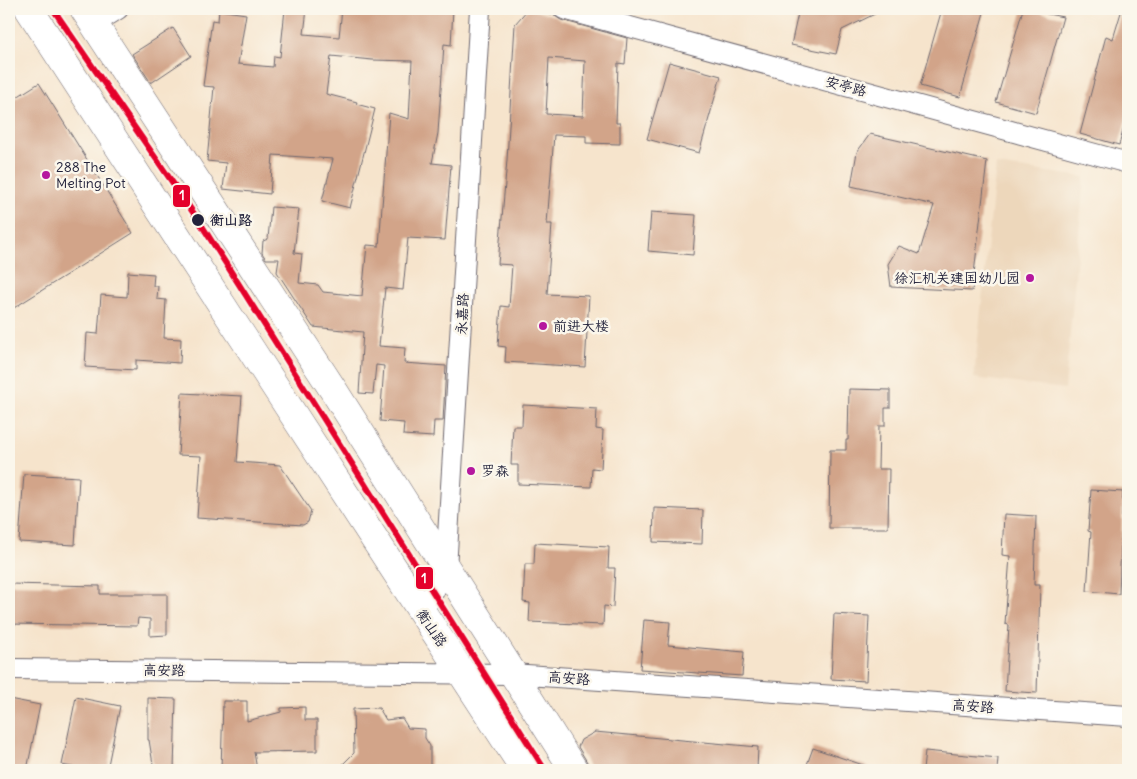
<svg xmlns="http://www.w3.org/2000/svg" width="1137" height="779" font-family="Delius,'LXGW WenKai TC',sans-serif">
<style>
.built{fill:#edd7bb}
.building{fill:#d2a489;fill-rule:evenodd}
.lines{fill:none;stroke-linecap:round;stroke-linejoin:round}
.street-casing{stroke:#6c666e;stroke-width:22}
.secondary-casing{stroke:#6c666e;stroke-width:29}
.street{stroke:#fff;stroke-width:20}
.secondary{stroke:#fff;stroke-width:28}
.metro-1-casing{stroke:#fbf7ec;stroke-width:10}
.metro-1{stroke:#e4002b;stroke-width:6}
.poi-dot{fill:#b5179e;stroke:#fbf7ec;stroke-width:2}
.stop-dot{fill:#22223b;stroke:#fbf7ec;stroke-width:2}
.labels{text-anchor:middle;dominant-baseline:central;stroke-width:5;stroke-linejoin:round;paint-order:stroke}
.street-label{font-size:14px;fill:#22223b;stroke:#fbf7ec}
.poi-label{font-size:14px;fill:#22223b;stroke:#fbf7ec;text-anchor:start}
.stop-label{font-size:14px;font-weight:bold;fill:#22223b;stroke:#fbf7ec;text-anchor:start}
.line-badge{stroke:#fbf7ec;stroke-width:2}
.badge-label{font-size:14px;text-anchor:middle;font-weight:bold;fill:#fff}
</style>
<rect width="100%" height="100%" fill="#fbf7ec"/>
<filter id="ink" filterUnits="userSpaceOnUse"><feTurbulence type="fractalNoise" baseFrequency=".02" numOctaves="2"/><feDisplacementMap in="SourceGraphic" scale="10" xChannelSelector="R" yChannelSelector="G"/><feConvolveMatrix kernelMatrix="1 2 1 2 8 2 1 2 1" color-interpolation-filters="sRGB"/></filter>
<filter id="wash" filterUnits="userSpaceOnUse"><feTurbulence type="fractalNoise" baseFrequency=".0096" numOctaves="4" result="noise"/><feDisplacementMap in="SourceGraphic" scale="20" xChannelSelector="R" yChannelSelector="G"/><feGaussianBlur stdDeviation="1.12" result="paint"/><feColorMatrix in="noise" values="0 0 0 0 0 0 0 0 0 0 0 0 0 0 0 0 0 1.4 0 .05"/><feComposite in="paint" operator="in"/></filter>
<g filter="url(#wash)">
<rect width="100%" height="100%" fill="#f6e4cc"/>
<path class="built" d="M996 165 1084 177 1065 389 974 378Z"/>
<g id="blocks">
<g class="building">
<path d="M285 9H307L304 34 339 37 342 9H453L451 45 444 44 438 133 432 163 451 165 445 240 408 238 403 290 385 288 379 346 405 348 404 363 446 366 443 421H434L433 437 403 435 404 423 380 421 384 366 376 365 373 394 359 393 363 332 313 327 277 272 279 259H266L262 253 263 241 268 239 271 207 299 209 294 253 302 254 299 283 318 285 323 292 362 296 367 245 379 246 389 113 409 119 412 61 372 60 331 56 326 94 357 102 356 104 375 109 350 208 322 201 333 159 273 155 270 194 223 189 226 163 207 161 214 87 203 86 212 20 218 21 219 10 246 14 238 64 273 67 274 56 280 57Z"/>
<path d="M528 9 555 16 561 20 627 38 625 64 618 63 616 123H620V144L586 143V136L554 135 547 224H552L547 294 589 296 585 367 505 362 506 347 498 346 501 306 509 307 512 265 498 264 507 160 515 24ZM549 58 585 61 583 116 546 114Z"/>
<path d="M799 9H885L842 30 836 54 791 45Z"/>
<path d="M942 9H985L960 97 920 86Z"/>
<path d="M1023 9 1063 17 1036 113 996 102Z"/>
<path d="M1122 9H1128V113L1119 145 1080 134 1106 36 1113 39Z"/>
<path d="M173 28 191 56 151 83 132 54Z"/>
<path d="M669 62 721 76 699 153 647 139Z"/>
<path d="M39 83 133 233 9 311V102Z"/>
<path d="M870 134 987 161 972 291 891 287 888 264 899 246 919 254 934 205 851 186 857 152Z"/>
<path d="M651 212 696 215 693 255 648 251Z"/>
<path d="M128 272 154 274 153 286H158L157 299 166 300 164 338 181 339 180 363 136 360V370L85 367 87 333 98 334 101 295 127 297Z"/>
<path d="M849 389 890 390V408H885V426H879L878 469H889L888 528H829L830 450H846V440H848Z"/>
<path d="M182 393 242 396 237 462 280 465 311 511 308 522 303 525 197 518 201 456 178 455Z"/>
<path d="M523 405 597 409 596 429 603 430 601 469 592 468 591 487 518 484V465H511L513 426H522Z"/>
<path d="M24 474 79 477 75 545 19 542Z"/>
<path d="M1091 490 1123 492 1119 594 1087 591 1091 532 1088 531Z"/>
<path d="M654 508 703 510 702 544 653 542Z"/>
<path d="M1004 514 1036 516 1034 585H1040L1037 693 1005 691 1009 625 1005 624 1010 556 1002 555Z"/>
<path d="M535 543 609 547 608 568H615L613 607 604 606 603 625 529 622 530 603 523 602 525 564H534Z"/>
<path d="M9 584 100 586V594H167V635L150 636V619L138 618 137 626 9 624Z"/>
<path d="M834 614 869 616 866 681 831 679Z"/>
<path d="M644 620 670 622 668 645 744 652 742 676 640 669Z"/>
<path d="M76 697 120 706 107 770H86L62 765Z"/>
<path d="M148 698 176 699 174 770H154L149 740H148Z"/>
<path d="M9 699 40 705 27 770H9Z"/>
<path d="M223 701H247V721L281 712V708L305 707V720H317V751L254 752 257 770H221Z"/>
<path d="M379 708 386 720 402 718 408 728 425 729V738L430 746V770H337L354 753 353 709Z"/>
<path d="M595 732 758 747 757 770H590L587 762 578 747 581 740Z"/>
<path d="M813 748 869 767 868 770H805Z"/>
<path d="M925 751 998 758 997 770H923Z"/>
</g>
</g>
</g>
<g filter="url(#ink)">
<use href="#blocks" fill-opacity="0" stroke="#6c666e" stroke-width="1"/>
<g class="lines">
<defs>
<g id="street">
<path d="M564 9 1128 163"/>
<path d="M94 24 118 9"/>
<path d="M422 613 446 569 480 9"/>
<path d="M9 669 512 674 1128 716"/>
</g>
<g id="secondary">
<path d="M29 9 525 770"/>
<path d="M84 9 334 391 574 770"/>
</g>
</defs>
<use href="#street" class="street-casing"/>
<use href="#secondary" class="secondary-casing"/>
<use href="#street" class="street"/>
<use href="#secondary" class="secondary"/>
<defs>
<path id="metro-1" d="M53 9 199 221 545 770"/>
</defs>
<use href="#metro-1" class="metro-1-casing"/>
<use href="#metro-1" class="metro-1"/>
</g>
</g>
<g class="poi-dot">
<circle cx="46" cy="175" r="5"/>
<circle cx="1030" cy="278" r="5"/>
<circle cx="543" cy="326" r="5"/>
<circle cx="471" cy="471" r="5"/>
</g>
<circle class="stop-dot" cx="198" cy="220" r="7"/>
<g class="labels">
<g class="street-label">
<text transform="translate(846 86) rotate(15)">安亭路</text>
<text transform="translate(462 314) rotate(-87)">永嘉路</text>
<text transform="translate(432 628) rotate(56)">衡山路</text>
<text transform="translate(164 670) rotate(1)">高安路</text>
<text transform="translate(569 678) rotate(4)">高安路</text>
<text transform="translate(973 706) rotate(4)">高安路</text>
</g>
<g class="poi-label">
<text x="56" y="167">288 The<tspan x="56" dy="16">Melting Pot</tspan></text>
<text x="1020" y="278" text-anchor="end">徐汇机关建国幼儿园</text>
<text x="553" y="326">前进大楼</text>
<text x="481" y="471">罗森</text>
</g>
<g class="stop-label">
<text x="210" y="220">衡山路</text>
</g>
</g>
<g class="line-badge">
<rect x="172" y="184" width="19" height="24" rx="5" fill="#e4002b"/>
<rect x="415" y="566" width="19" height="24" rx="5" fill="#e4002b"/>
</g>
<g class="badge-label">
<text x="182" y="200">1</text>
<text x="424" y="583">1</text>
</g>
<rect width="1137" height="779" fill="none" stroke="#fbf7ec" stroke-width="30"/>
</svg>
